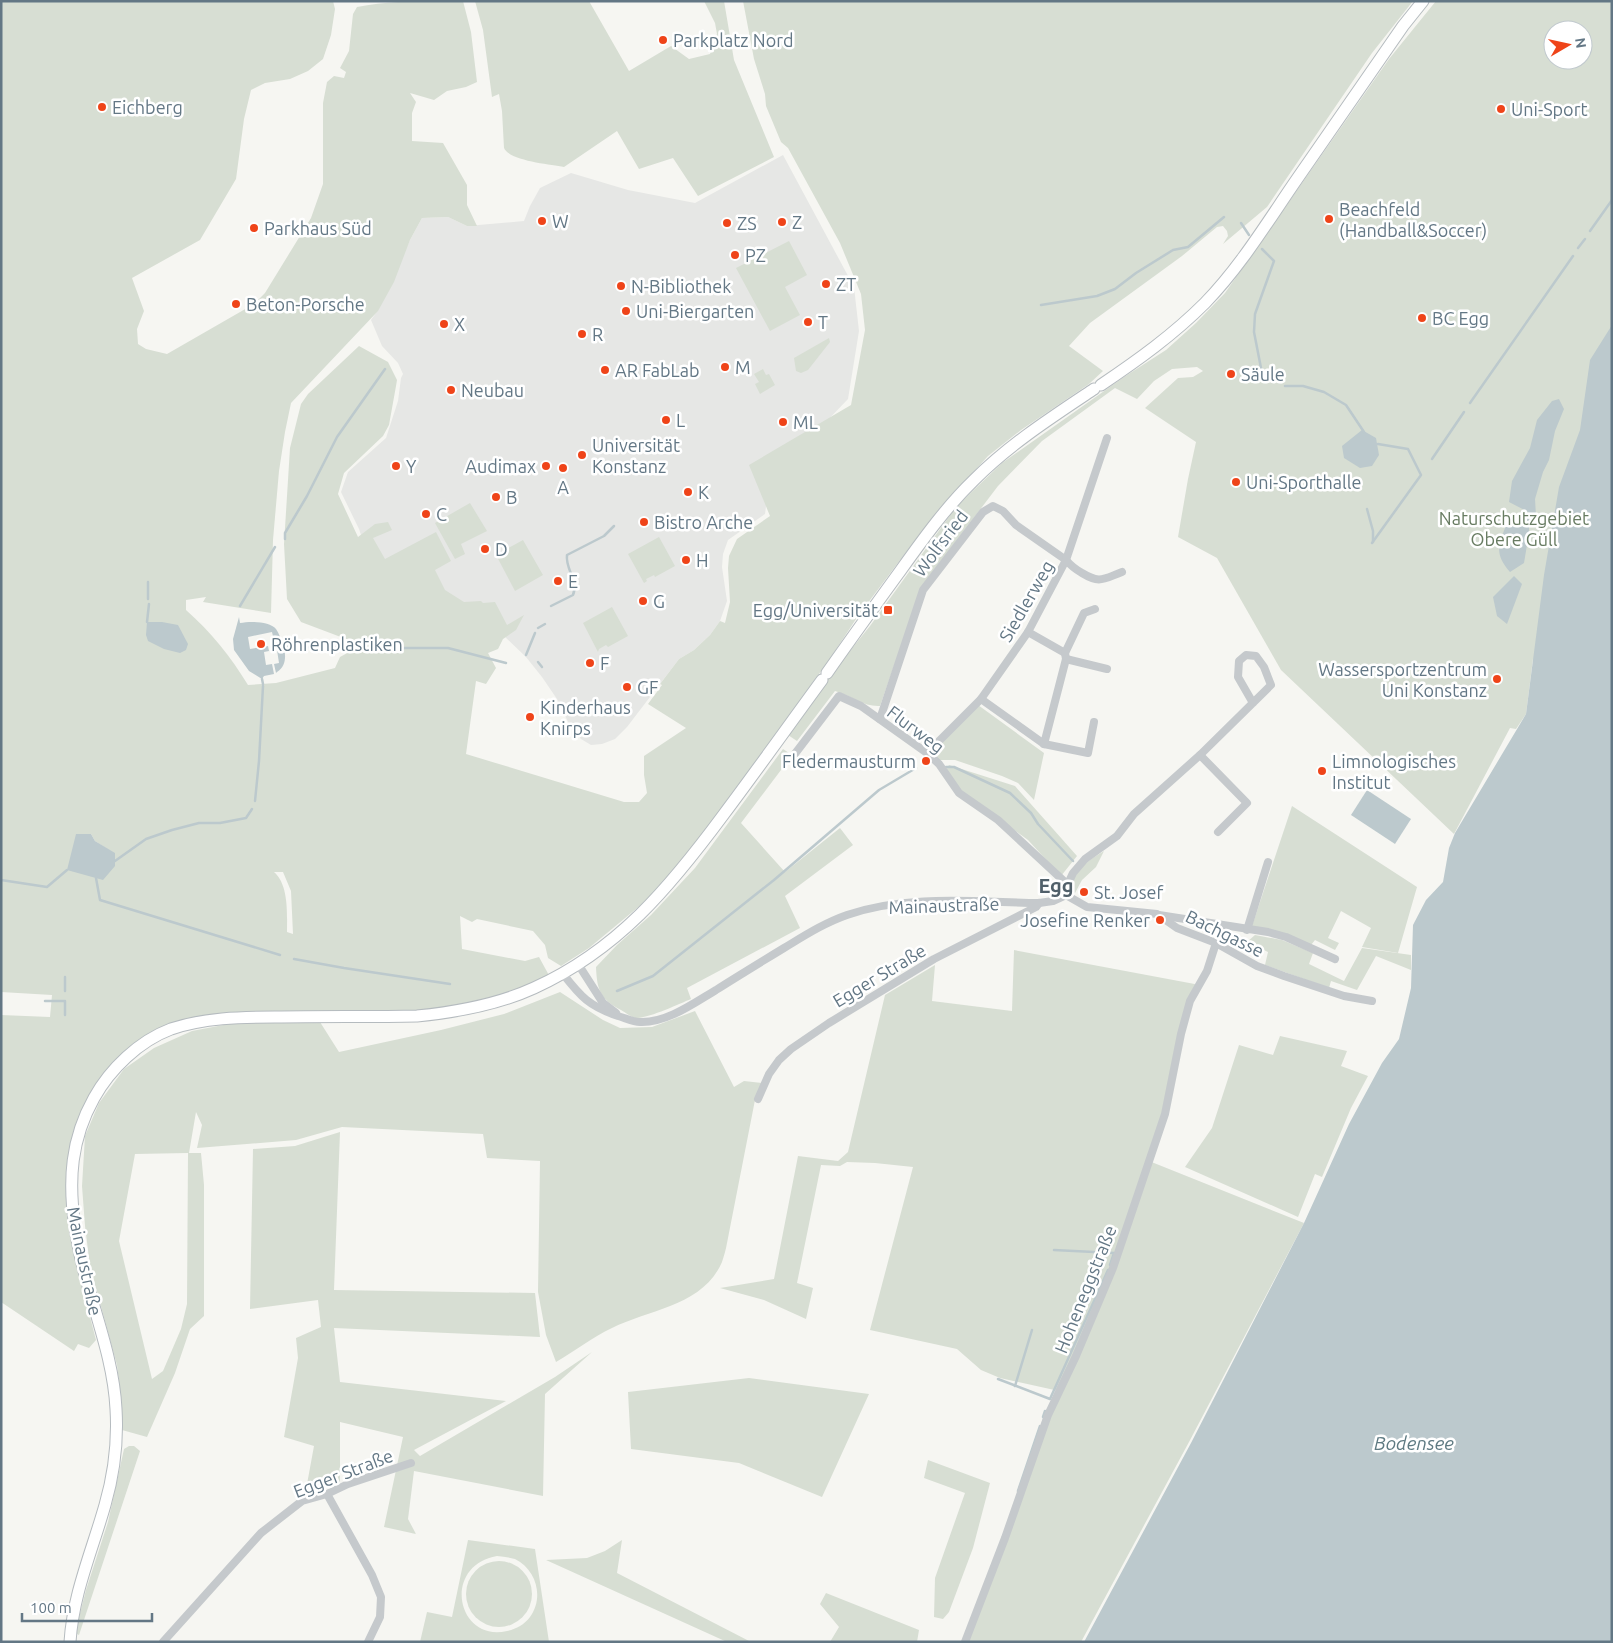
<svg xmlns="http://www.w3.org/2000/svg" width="1613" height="1643" font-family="Ubuntu,sans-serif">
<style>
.built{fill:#e6e7e5}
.green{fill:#d7ded3;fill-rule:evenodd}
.water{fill:#bcc9cd}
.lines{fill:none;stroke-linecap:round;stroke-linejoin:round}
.stream{stroke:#bcc9cd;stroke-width:2.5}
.secondary-casing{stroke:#b5bbbf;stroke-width:13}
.street{stroke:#c5c9cc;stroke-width:8}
.secondary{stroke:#fff;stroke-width:11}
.poi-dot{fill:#ef4419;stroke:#fff;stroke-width:2}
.labels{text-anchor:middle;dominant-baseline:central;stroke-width:5;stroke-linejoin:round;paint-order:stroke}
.poi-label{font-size:18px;fill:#637785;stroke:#fff;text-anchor:start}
.park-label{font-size:18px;fill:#687c62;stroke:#fff}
.street-label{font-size:18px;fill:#637785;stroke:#fff}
.water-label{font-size:19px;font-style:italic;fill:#5e7a82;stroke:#fff}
.quarter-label{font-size:20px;font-weight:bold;fill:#51606a;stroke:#fff}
</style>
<rect width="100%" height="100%" fill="#f6f6f2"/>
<path class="built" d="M783 155 854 287 859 331 848 399 824 424 768 492 765 514 728 540 723 554 722 567 727 601 720 621 710 635 694 650 679 659 627 727 615 739 602 744 591 745 581 739 570 726 557 699 542 677 526 657 503 635 367 553 359 529 341 492 348 472 386 438 398 401 401 378 403 374 398 363 382 346 371 320 378 310 410 240 422 218 448 217 467 226 524 221 530 206 540 188 571 173 628 190 695 203Z"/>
<g class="green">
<path d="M1 1H333L335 9 331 35 323 59 308 71 290 79 265 83 251 90 244 119 236 179 200 240 132 278 144 311 137 329 138 344 146 349 167 354 254 304 265 293 311 218 323 184V103L327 82 334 76 344 78 346 72 340 68 349 51 353 14 357 7C392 0 428 1 463 1L471 32 477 82 466 87 447 91 434 100 410 93 416 102 412 113V141L443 143 467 185V205L477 226H467L448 217 422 218 410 240 394 282 378 311 291 403 285 432 279 471 273 540 271 613 203 602 206 597 186 600V610C211 632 231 657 248 685L276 683 335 668 340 657 362 645 301 622 287 599 284 544 290 448 301 404 308 394 359 346 388 362 397 380 396 386 389 425 383 436 344 473 338 494 358 537 375 524 388 522 392 530 373 538 385 559 436 532 451 561 435 570 445 590 464 602 481 601 483 603 495 602 507 625 524 615 516 630 503 639 498 649 488 653 496 668 486 684 476 681 466 754 624 802H639L647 793 644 775V756L686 728 648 704 662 685 660 684 679 659 694 650 710 635 720 621 725 623 730 602 728 568 729 556 737 539 770 516 749 465 851 405 865 330 861 294 840 243 788 148 781 142 766 106 765 94 754 59 743 1H1413L1372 53 1267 207 1223 244 1228 236 1227 231 1223 226 1217 227 1182 256 1090 323 1069 346 1103 371 1089 384 1021 430 988 456 931 519 858 616 829 660 741 783 691 850 648 899 589 948 561 966 548 958 545 945 533 931 477 919 472 922 460 916 462 949 525 961 539 957 551 979 501 1001 407 1021 320 1022 339 1052 441 1030 504 1014 560 992 603 1020 620 1028 652 1027 695 1011 734 1087 744 1081 762 1083 755 1100 727 1243C726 1249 724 1256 722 1262 703 1306 650 1309 612 1328 593 1337 575 1351 556 1362L546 1335 538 1292 540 1161 487 1158 483 1134 342 1127 296 1140 197 1148 202 1125 196 1112 189 1153H201L204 1185V1316L190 1329 175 1373 147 1437 122 1430 121 1398 117 1365 90 1266 85 1226 82 1186 85 1136 99 1103 124 1069 154 1048 192 1031 239 1022 195 1025 132 1048 79 1118 71 1231 76 1263 96 1340 89 1348 78 1344 74 1351 1 1302V1015L50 1017 52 995 1 992ZM76 834H91L95 841 115 854V866ZM274 872H283L291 891 293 934 287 932C287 914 289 885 274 872ZM188 1153 187 1304 181 1329 163 1371 152 1379 119 1241 135 1154Z"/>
<path d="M475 1H589L629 71 671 46 689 59 710 54 717 34 715 23 704 1H724L734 60 774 157 698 196 673 158 639 169 617 131 564 167C550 164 510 161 504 148L502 111 499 94 492 97 483 30Z"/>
<path d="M1436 1H1612V666L1533 659 1526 714 1516 729 1510 728 1454 834 1281 670 1217 558 1178 537 1188 479 1196 442 1145 408 1178 378 1193 377 1203 371 1197 367 1172 369 1154 381 1137 399 1115 388 1042 441 998 486 922 586 880 706C864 707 852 696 835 691L797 741 788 735 824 683 870 626 956 507 1002 463 1124 377 1166 350 1196 323 1225 293 1389 59ZM1553 30H1583V60H1553Z"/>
<path d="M789 241 807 275 785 287 800 315 770 331 736 268Z"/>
<path d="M829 338 830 342 808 370 801 373 796 371 794 358Z"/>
<path d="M763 369 766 375 769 374 775 385 760 394 755 384 759 382 754 374Z"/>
<path d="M470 503 487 531 461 544 465 554 455 559 435 523Z"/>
<path d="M659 537 675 566 655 577 654 575 646 579 647 581 644 583 628 554Z"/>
<path d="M523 540 543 575 515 591 496 555Z"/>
<path d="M612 607 628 636 608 647 606 645 599 649 598 652 583 623Z"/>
<path d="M978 705 1044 753 1034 800 1018 783 1002 776 955 760H937V748Z"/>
<path d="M783 749 789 753 787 762 741 823 785 872 840 828 853 845 785 896 800 928 687 988 691 999C679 1004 647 1019 635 1018 631 1017 625 1012 621 1010 600 999 597 990 596 967L617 945 651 915 695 868Z"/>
<path d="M949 765 1015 786 1077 856 1061 876 1028 840 961 791 946 770Z"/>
<path d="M1292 806 1417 887 1398 953 1362 947 1371 928 1341 911 1328 938 1339 943 1335 950 1315 940 1311 945 1252 926Z"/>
<path d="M1104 851 1096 867 1082 880 1075 893 1070 889C1070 872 1092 858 1104 851Z"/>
<path d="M1255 935 1282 940 1313 953 1309 964 1344 981 1362 948 1411 955V970L1376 956 1357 990 1331 981 1329 988 1265 965 1268 952 1247 942Z"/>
<path d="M1014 950 1200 985 1189 1003 1165 1114 1149 1161 1304 1223 1189 1442 1081 1642H965L1059 1391 1000 1378 981 1370 957 1349 870 1330 913 1167 875 1163 847 1162 840 1166 821 1165 797 1283 813 1288 806 1319 764 1300 720 1288 774 1279 798 1156 838 1161 848 1152 885 995 935 965 932 1001 1012 1011Z"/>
<path d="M1280 1036 1347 1051 1341 1066 1368 1076 1351 1108 1322 1177 1315 1174 1298 1217 1185 1167 1212 1128 1239 1045 1273 1055Z"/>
<path d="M340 1132 334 1290 535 1293 540 1337 334 1328 340 1382 506 1401 414 1450 420 1456 555 1377 592 1352 545 1394 543 1496 414 1471 408 1519 416 1534 384 1527 403 1437 340 1422V1482L305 1495 314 1446 284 1437 298 1358 296 1338 321 1327 318 1300 250 1309 253 1149 295 1146Z"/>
<path d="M749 1378 869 1394 822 1497 739 1463 631 1449 628 1392Z"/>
<path d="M129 1446H134L140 1451 79 1635 75 1633 86 1590 108 1522 124 1449Z"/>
<path d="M928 1460 990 1483 973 1548 949 1612 943 1619 934 1617 935 1578 965 1493 924 1478Z"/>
<path d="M468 1540 535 1549 549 1642H420L427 1612 452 1617ZM497 1556C503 1557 509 1557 515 1559 537 1570 544 1598 530 1617 524 1625 516 1629 507 1631 457 1643 441 1566 497 1556Z"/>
<path d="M622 1540 617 1573 751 1642H727L546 1560 587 1558 605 1551Z"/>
<circle cx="499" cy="1594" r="33"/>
<path d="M826 1593 919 1630 917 1642H830L839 1627 820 1604Z"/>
</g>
<g class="water">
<path d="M1612 325V1642H1084L1191 1443 1304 1223 1349 1124 1382 1063 1399 1039 1411 988 1413 925 1426 900 1443 882 1449 848 1455 833 1526 714 1544 575 1559 487 1580 430 1590 360Z"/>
<path d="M1559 399 1564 409 1555 431 1549 460 1543 472 1535 499 1536 516 1509 502 1512 481 1530 448 1537 420 1552 401Z"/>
<path d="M1362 430 1376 438 1379 455 1372 466 1360 468 1344 458 1342 446Z"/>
<path d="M1519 513 1529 516V533L1524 563 1510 572C1492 551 1500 543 1508 520Z"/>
<path d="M1514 576 1522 584 1507 624 1497 616 1493 597Z"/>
<path d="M239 617 240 623C250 621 270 621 276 629 279 633 281 640 283 644H285V647H284C286 657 286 666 277 672L276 673 274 664 279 663 277 650 271 651 270 646 275 645 272 632 248 637 250 649 268 646 269 651 264 652 266 665 272 664 274 674 264 676 262 679 249 671 234 650 233 639Z"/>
<path d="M147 622H162L178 625 188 644 186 650 180 653 164 649 148 641 146 635Z"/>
<path d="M1367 790 1411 819 1395 844 1351 815Z"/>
<path d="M76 834H91L95 841 115 853V866L103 880 67 870Z"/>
</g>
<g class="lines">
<g class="stream">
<path d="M1241 223 1249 235"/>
<path d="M1590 231 1612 200"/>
<path d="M1578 248 1585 239"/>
<path d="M1041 305 1097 296 1115 289 1136 273 1173 250 1188 247 1224 217"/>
<path d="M1261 368 1254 332 1255 314 1274 261 1262 249"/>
<path d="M1285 386H1303L1324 392 1346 405 1364 432"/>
<path d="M1470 403 1573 256"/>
<path d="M1432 459 1464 412"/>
<path d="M1367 509 1373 531V542"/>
<path d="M285 539V533L307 496 337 437 385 369"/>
<path d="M1372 543 1421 475 1408 449 1378 444"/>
<path d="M148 582V599"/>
<path d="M240 606 275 547"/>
<path d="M551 606 573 595C579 581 565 569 567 555L604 536 614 526"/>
<path d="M147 622 149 604"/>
<path d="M538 628 545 624"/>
<path d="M285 645 289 649"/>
<path d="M295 649 323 645 343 648"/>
<path d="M355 651 378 648H448L506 663"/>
<path d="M526 655 535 633"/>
<path d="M538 662 542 667"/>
<path d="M262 679 263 684"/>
<path d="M946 767H954L1010 793 1031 813 1038 824 1073 861"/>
<path d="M255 801 259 761 263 686"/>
<path d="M115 861 146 839 172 830 199 823H220L246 818 252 809"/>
<path d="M96 878 100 900 280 955"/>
<path d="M1 880 47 887 67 870"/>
<path d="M294 959 344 968 450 984"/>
<path d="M65 991V977"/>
<path d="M617 991 653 976 774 880 879 790 916 768"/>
<path d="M45 1001H65V1015"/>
<path d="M1054 1250 1114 1253 1110 1265"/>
<path d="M998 1379 1050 1399 1108 1270"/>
<path d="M1015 1386 1032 1330"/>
<path d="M1043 1417 1045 1411"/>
<path d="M1018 1491 1040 1426"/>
</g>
<defs>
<g id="secondary">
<path d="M1101 385C1138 360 1173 335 1205 303 1241 266 1268 221 1297 179 1332 128 1368 77 1403 26L1423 1"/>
<path d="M827 673C850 640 874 607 898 574 921 542 945 508 974 480 1010 444 1052 417 1094 389"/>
<path d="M70 1642C73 1594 92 1551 105 1505 114 1474 118 1441 116 1409 113 1347 83 1288 75 1227 68 1180 71 1139 94 1098 110 1069 139 1041 171 1029 204 1018 240 1017 275 1017 322 1016 370 1017 417 1016 457 1012 497 1005 534 988 618 950 670 887 724 814 757 770 789 725 822 680"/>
</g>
</defs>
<use href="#secondary" class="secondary-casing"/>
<g class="street">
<path d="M1028 632 1065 653"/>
<path d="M1066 659 1107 669"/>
<path d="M981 699 1044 744 1066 659 1065 653 1084 613 1095 609"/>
<path d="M880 719 923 590 983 512 993 506 1003 511 1016 525 1066 560C1071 566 1075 569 1082 573 1100 584 1103 579 1122 572"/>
<path d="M1044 744 1088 753 1094 722"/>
<path d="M927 753 981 699 1028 632 1066 560 1107 438"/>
<path d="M794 755 839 696 861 706 927 753 939 764 959 793 998 820 1067 884"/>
<path d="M1200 755 1247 803 1218 832"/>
<path d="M1066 895 1065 890 1073 873 1085 859 1117 836 1134 814 1200 755 1271 685 1264 667 1256 656 1246 655 1239 661 1238 677 1253 703"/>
<path d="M1066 895 1087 907 1157 914 1177 928 1216 943 1257 966 1284 976 1344 996 1372 1001"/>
<path d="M1159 915 1268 932 1286 937 1335 959"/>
<path d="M1247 930 1268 862"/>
<path d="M578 964 603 1003 616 1013"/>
<path d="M563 974C581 997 589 1006 618 1016 625 1018 633 1022 640 1022 667 1023 694 1003 716 990 738 976 761 962 784 948 804 936 824 923 847 915 908 894 976 902 1039 903L1053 901 1066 895"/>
<path d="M758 1099 769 1074 779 1060 791 1049 829 1023 934 959 1036 907 1039 903"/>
<path d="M327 1494 372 1575 381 1597 380 1617 368 1642"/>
<path d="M163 1642 261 1533 302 1501 327 1494 348 1484 411 1463"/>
<path d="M965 1642 1005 1538 1048 1415 1076 1356 1113 1268 1165 1114 1181 1034 1190 1001 1207 971 1216 943"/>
</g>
<use href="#secondary" class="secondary"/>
</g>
<g class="poi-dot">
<circle cx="663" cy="40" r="5"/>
<circle cx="102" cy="107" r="5"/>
<circle cx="1501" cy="109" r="5"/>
<circle cx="1329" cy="219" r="5"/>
<circle cx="542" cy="221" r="5"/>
<circle cx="782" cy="222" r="5"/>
<circle cx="727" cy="223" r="5"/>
<circle cx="254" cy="228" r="5"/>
<circle cx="735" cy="255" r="5"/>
<circle cx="826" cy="284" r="5"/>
<circle cx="621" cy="286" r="5"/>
<circle cx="236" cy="304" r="5"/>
<circle cx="626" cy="311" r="5"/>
<circle cx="1422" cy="318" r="5"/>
<circle cx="808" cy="322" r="5"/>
<circle cx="444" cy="324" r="5"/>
<circle cx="582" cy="334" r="5"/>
<circle cx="725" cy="367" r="5"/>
<circle cx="605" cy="370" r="5"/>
<circle cx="1231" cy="374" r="5"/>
<circle cx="451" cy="390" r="5"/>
<circle cx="666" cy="420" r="5"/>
<circle cx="783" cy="422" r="5"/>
<circle cx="582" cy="455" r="5"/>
<circle cx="396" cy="466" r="5"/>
<circle cx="546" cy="466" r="5"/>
<circle cx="563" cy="468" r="5"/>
<circle cx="1236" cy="482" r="5"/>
<circle cx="688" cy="492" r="5"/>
<circle cx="496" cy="497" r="5"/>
<circle cx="426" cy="514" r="5"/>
<circle cx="644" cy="522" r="5"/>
<circle cx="485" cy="549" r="5"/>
<circle cx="686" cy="560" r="5"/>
<circle cx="558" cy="581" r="5"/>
<circle cx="643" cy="601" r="5"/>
<rect x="883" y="605" width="10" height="10" rx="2.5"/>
<circle cx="261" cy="644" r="5"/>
<circle cx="590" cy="663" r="5"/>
<circle cx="1497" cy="679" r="5"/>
<circle cx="627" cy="687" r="5"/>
<circle cx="530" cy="717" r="5"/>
<circle cx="926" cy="761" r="5"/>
<circle cx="1322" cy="771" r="5"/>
<circle cx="1084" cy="892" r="5"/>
<circle cx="1160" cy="920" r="5"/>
</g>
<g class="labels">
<g class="poi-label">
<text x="673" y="40">Parkplatz Nord</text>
<text x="112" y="107">Eichberg</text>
<text x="1511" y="109">Uni-Sport</text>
<text x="1339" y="209">Beachfeld<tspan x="1339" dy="21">(Handball&amp;Soccer)</tspan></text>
<text x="552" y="221">W</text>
<text x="792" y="222">Z</text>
<text x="737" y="223">ZS</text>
<text x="264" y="228">Parkhaus Süd</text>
<text x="745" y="255">PZ</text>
<text x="836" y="284">ZT</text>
<text x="631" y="286">N-Bibliothek</text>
<text x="246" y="304">Beton-Porsche</text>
<text x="636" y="311">Uni-Biergarten</text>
<text x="1432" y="318">BC Egg</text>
<text x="818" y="322">T</text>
<text x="454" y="324">X</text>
<text x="592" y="334">R</text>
<text x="735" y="367">M</text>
<text x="615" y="370">AR FabLab</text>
<text x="1241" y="374">Säule</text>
<text x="461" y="390">Neubau</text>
<text x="676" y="420">L</text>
<text x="793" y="422">ML</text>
<text x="592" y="445">Universität<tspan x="592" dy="21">Konstanz</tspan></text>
<text x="406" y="466">Y</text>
<text x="536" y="466" text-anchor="end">Audimax</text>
<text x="1246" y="482">Uni-Sporthalle</text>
<text x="563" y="487" text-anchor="middle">A</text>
<text x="698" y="492">K</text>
<text x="506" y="497">B</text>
<text x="436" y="514">C</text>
<text x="654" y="522">Bistro Arche</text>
<text x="495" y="549">D</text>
<text x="696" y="560">H</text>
<text x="568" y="581">E</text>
<text x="653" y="601">G</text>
<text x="878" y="610" text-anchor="end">Egg/Universität</text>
<text x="271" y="644">Röhrenplastiken</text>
<text x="600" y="663">F</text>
<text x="1487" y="669" text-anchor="end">Wassersportzentrum<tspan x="1487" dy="21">Uni Konstanz</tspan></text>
<text x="637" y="687">GF</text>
<text x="540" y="707">Kinderhaus<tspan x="540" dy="21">Knirps</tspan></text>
<text x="916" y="761" text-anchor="end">Fledermausturm</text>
<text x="1332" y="761">Limnologisches<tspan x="1332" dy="21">Institut</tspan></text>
<text x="1094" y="892">St. Josef</text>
<text x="1150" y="920" text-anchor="end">Josefine Renker</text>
</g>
<g class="park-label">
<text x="1514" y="518">Naturschutzgebiet<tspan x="1514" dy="21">Obere Güll</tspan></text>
</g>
<g class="street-label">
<text transform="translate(940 543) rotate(-53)">Wolfsried</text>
<text transform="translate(1026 601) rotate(-60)">Siedlerweg</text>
<text transform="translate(916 729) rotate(37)">Flurweg</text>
<text transform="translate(944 905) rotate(-2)">Mainaustraße</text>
<text transform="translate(1225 933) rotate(26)">Bachgasse</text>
<text transform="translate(879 975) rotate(-31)">Egger Straße</text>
<text transform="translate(85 1261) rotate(78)">Mainaustraße</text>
<text transform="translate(1085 1289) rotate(-68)">Hoheneggstraße</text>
<text transform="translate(343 1473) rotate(-21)">Egger Straße</text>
</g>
<g class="water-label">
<text x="1414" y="1443">Bodensee</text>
</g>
<g class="quarter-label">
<text x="1056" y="885">Egg</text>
</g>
</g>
<rect width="1613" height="1643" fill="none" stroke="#637785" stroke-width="5"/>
<g transform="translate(1568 45) rotate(81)"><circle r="24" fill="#ffffff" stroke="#c1c9ce"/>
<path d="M0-4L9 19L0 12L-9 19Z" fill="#ef4419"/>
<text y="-8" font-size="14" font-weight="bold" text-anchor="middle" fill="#637785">N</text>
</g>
<path d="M22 1613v8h130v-8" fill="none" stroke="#637785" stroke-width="2.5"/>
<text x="30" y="1613" font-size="15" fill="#637785" stroke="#ffffff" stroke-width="4" paint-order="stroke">100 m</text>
</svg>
